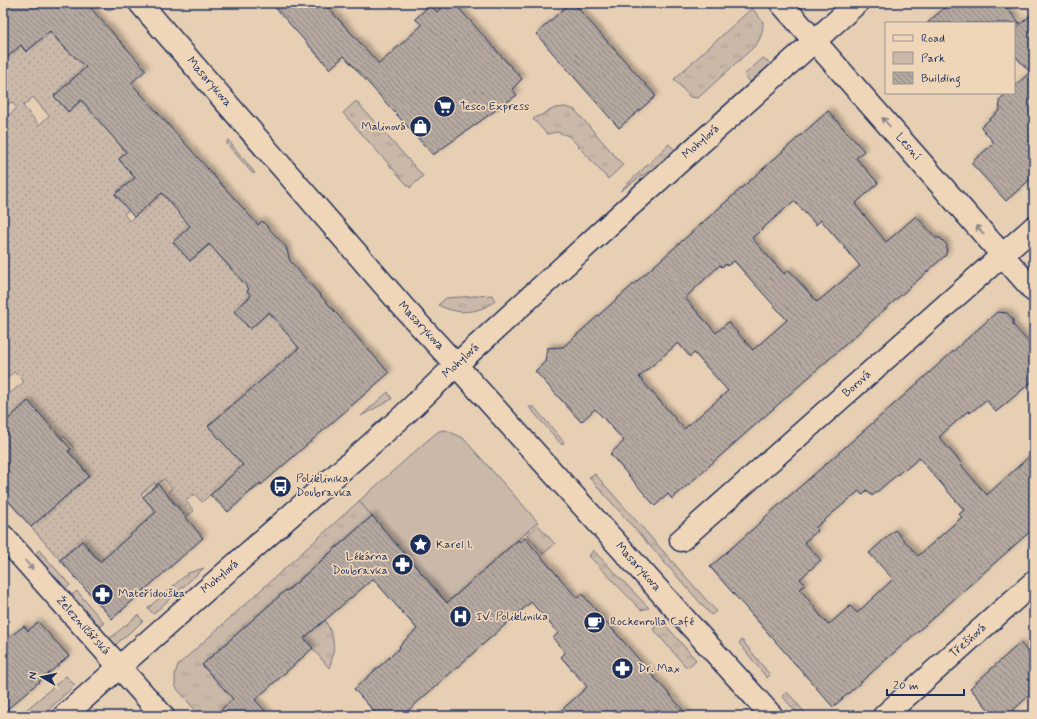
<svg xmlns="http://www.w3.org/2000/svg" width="1037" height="719" font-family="Mynerve,sans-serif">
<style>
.grass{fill:url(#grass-tufts);stroke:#727483}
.park{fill:#cab8a8;stroke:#727483}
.garden{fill:url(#garden-dots);stroke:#727483;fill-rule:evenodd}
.building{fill:url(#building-back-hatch);stroke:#1b2f5e;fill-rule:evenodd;filter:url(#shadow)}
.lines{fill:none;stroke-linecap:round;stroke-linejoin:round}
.minor-casing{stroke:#1b2f5e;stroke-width:25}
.major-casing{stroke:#1b2f5e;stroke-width:25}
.minor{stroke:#f0d6b8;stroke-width:22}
.major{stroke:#f0d6b8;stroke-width:22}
.oneway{stroke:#86828b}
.labels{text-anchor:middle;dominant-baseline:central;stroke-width:3.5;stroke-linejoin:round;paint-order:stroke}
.street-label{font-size:12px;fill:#1b2f5e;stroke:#f0d6b8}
.poi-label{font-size:12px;fill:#1b2f5e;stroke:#f0d6b8;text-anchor:start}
</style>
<defs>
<pattern id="grass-tufts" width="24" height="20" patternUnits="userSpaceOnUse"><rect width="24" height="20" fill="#cab8a8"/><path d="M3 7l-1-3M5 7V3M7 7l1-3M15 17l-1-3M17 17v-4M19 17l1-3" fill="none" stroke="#ad9e93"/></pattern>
<pattern id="garden-dots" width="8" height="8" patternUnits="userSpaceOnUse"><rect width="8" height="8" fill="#cab8a8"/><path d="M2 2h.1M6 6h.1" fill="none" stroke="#ad9e93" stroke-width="1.8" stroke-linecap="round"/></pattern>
<pattern id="building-back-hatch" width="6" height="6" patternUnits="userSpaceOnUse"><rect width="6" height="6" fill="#b4a89f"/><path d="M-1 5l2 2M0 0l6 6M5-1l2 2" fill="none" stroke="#928985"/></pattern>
<filter id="shadow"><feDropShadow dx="3.5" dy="-3.5" stdDeviation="2" flood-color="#0004"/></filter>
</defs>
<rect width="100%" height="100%" fill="#e7cfb4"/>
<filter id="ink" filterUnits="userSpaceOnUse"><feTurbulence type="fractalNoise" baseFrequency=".025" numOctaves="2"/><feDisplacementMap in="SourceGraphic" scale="8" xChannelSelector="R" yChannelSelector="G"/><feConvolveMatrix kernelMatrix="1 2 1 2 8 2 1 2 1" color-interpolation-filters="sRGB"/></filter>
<g filter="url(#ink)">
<g class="grass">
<path d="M100 3H118L110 10 106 9Z"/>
<path d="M752 8 763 22C763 31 761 38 756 45L698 98 690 97 674 79Z"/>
<path d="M763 58 773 65 753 85 744 75Z"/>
<path d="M356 101 423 176 410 188 343 113Z"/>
<path d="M566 107 575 110 623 165 608 179 569 136 557 132 547 134 533 119 555 108Z"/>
<path d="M228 140 255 173 253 174 227 144V141Z"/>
<path d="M669 144 677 152 620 191Z"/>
<path d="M492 295 495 301C478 314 457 315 438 305L446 298Z"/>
<path d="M388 392 392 399 361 416Z"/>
<path d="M529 407H534L564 442 562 445Z"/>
<path d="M595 474 716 611 711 615 589 477Z"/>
<path d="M359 501 372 516 202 665 233 699 231 716H200L175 686V673L178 665Z"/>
<path d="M538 525 555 544 543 554 527 535Z"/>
<path d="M39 550 70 585 63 591 33 556Z"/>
<path d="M593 550 649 608 641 610 589 556Z"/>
<path d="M204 568 153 614 148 608 188 573Z"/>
<path d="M77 591 104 623 93 632 70 596Z"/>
<path d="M138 615 143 621 114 646 102 645Z"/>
<path d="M325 620C335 638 336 649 329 668L304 638Z"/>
<path d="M662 621 696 660 687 668 653 629Z"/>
<path d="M742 640 770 675 767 678 739 643Z"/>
<path d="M66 676 75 685 42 716H19Z"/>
<path d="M787 692 808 716H800L782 696Z"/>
</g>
<path class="park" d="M446 430 463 438 538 522 447 603 359 501 429 439 439 431Z"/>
<path class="garden" d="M41 22 64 48 93 61 70 81 56 98 68 112 90 93 103 119 100 122 103 126 106 123 127 152 119 160 132 175H153L167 199 191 226 173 242 190 261 214 241 217 253 226 263 253 285 247 291 251 296 234 311 250 329 269 312 275 320 279 317 329 369 232 407 231 406 208 426 261 485 246 495 230 477 202 502 194 494 186 501 194 511 185 518 165 495 172 488 164 479 156 485 154 483 141 494 146 500 152 495 166 511 143 524 127 538 131 542 100 562 82 541 60 560 31 527 89 476 82 467 50 495 42 475 73 447 64 436 54 444 15 421 11 417 3 424V399L24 382 14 372 3 382V120L17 108 11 102 3 109V61L14 51 18 42 26 52 36 44ZM33 97 49 116 39 125 23 106ZM130 182 138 192 124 205 115 194ZM135 205 141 211 129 221 124 214Z"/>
<g class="building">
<path d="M3 3H86L146 70 131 83 258 225 262 221 286 247 290 261 389 373 261 485 260 483 228 512 210 495 243 465 208 426 299 348 269 312 250 329 234 311 251 296 247 291 249 289 209 244 190 261 173 242 190 226 162 193 134 217 115 194 135 178 119 159 126 152 81 100 68 112 54 96 86 67 64 47 50 31 26 52 21 45 3 61Z"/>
<path d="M271 3H324L379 64 422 25 415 19 430 5 437 12 447 3H454L522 79 512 89 517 95 433 155 344 56 330 69Z"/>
<path d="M570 3H573L656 96 619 128 536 34Z"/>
<path d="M950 3H1002L1020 23H927Z"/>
<path d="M1034 12V176L1006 201 971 163 994 143 981 127 1000 110 999 100 1007 93H1014V87L1030 72 1014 55V30Z"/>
<path d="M828 111 864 151 856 158 878 183 855 204 886 242 916 216 936 238H940L947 245 946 255 672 499 668 494 655 506 610 454 624 441 595 409 581 422 535 371 545 362 547 348 563 347ZM794 201 816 225 821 220 860 266 817 302 789 270 784 274 752 238ZM734 261 787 320 753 350 728 322 716 333 685 298 720 265 722 267 726 264 727 266ZM678 343 690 357 694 353 728 391 684 429 639 377Z"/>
<path d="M997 312 1007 313 1013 320V325L1034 348V380L996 412 986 400 970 413 968 411 939 437 962 464 961 465 987 495 1034 452V528L833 707 710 567 763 520V519L900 399ZM919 458 964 510 959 514 962 517 918 556 895 530 869 553 893 579 857 613 850 606 828 625 800 589 805 585 800 579 821 560 804 542 818 531 815 528 859 491 862 495 867 490 872 496 904 469 905 470Z"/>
<path d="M28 401 71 449 68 451 89 476 31 527 3 495V424Z"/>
<path d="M158 484 203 538 112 619 60 560 82 541 100 562 156 512 143 497Z"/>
<path d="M372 516 447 603 518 540 520 542 525 538 577 598 582 594 688 716H555L587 687 561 657 565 653 553 638 558 633 531 602 402 716H378L354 689 400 648 399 646 417 629 373 579 304 638 313 648 255 700 270 716H214L233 699 202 665 286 590 287 591Z"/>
<path d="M38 622 69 656 3 713V642L24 626 28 631Z"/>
<path d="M1020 643 1034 659V691L1007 716H994L970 688Z"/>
</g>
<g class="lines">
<defs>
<g id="minor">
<path d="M781 3 1034 291"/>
<path d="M3 536 163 716"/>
<path d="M681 540 1034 227"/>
<path d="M772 716 456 365 622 213 857 3"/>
<path d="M884 716 1034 582"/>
</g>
<path id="major" d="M64 716 404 415 456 365 404 308 140 3"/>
</defs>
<use href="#minor" class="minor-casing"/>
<use href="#major" class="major-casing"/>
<use href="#minor" class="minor"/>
<use href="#major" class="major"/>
</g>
<defs><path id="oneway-shaft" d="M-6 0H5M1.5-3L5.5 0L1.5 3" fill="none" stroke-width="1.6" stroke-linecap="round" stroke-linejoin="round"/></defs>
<g class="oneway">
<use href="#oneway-shaft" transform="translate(886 122) rotate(-131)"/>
<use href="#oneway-shaft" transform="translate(980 230) rotate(-131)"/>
<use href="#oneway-shaft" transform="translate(29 565) rotate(48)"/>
</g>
</g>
<defs>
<symbol id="supermarket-disc" viewBox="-11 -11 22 22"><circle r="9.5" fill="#1b2f5e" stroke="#f0d6b8"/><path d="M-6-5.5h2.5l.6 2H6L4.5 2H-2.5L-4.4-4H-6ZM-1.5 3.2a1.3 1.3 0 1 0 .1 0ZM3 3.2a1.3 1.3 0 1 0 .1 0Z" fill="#fff"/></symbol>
<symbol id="shop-disc" viewBox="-11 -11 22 22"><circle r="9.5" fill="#1b2f5e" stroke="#f0d6b8"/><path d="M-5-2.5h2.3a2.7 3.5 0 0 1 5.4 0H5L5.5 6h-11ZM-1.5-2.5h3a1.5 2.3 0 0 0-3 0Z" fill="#fff"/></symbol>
<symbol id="bus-disc" viewBox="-11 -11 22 22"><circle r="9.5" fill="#1b2f5e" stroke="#f0d6b8"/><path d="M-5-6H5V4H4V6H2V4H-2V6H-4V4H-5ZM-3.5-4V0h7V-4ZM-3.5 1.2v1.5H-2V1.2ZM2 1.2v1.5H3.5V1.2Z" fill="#fff"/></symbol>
<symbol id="sight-disc" viewBox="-11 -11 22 22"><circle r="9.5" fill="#1b2f5e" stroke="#f0d6b8"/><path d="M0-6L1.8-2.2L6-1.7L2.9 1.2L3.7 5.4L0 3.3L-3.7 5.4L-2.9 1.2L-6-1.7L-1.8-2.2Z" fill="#fff"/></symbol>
<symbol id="pharmacy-disc" viewBox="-11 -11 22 22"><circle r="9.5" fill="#1b2f5e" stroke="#f0d6b8"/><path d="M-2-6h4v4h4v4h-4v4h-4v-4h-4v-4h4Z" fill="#fff"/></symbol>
<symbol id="hospital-disc" viewBox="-11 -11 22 22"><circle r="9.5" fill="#1b2f5e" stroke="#f0d6b8"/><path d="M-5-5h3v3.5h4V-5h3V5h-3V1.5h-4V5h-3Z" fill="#fff"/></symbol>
<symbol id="cafe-disc" viewBox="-11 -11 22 22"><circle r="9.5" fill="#1b2f5e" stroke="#f0d6b8"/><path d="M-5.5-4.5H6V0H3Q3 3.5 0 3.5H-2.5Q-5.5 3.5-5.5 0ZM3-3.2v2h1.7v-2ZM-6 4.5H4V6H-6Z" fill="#fff"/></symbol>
</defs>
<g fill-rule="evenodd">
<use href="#supermarket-disc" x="432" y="94" width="25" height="25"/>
<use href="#shop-disc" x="408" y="114" width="25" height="25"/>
<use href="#bus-disc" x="268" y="474" width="25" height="25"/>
<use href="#sight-disc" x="408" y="532" width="25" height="25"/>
<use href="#pharmacy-disc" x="390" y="552" width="25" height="25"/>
<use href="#pharmacy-disc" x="90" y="582" width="25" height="25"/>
<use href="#hospital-disc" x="448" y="604" width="25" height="25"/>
<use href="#cafe-disc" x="582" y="610" width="25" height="25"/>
<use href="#pharmacy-disc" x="610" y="656" width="25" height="25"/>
</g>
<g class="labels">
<g class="street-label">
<text transform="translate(209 82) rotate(49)">Masarykova</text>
<text transform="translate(701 142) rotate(-42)">Mohylová</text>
<text transform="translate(908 147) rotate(49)">Lesní</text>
<text transform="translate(421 326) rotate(47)">Masarykova</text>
<text transform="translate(461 361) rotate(-43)">Mohylová</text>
<text transform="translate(857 384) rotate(-42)">Borová</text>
<text transform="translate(638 567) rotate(48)">Masarykova</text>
<text transform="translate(220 577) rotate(-41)">Mohylová</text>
<text transform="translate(83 626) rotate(48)">Železničářská</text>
<text transform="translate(968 641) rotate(-42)">Třešňová</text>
</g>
<g class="poi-label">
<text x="460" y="107">Tesco Express</text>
<text x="406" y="127" text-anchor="end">Malinová</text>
<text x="296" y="479">Poliklinika<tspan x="296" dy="14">Doubravka</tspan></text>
<text x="436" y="545">Karel I.</text>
<text x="388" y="557" text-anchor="end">Lékárna<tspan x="388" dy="14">Doubravka</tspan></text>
<text x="118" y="594">Mateřídouška</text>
<text x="476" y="617">IV. Poliklinika</text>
<text x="610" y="622">Rockenrolla Café</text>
<text x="638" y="669">Dr. Max</text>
</g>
</g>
<rect width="1037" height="719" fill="none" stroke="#f0d6b8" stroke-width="16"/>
<rect x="8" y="8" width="1021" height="703" fill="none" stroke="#1b2f5e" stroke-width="1.5" filter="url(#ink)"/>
<rect x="885" y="22" width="130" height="72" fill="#f0d6b8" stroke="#9b9394"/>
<rect x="893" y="35" width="20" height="6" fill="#f0d6b8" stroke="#9b9394"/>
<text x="921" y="42" font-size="12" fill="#1b2f5e">Road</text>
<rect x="893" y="52" width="20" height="12" fill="#cab8a8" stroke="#9b9394"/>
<text x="921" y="62" font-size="12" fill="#1b2f5e">Park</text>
<rect x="893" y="72" width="20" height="12" fill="url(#building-back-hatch)" stroke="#9b9394"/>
<text x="921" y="82" font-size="12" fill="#1b2f5e">Building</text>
<g transform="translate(42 677) rotate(279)" stroke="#f0d6b8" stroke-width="3" paint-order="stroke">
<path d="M0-3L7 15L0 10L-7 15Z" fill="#1b2f5e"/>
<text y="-6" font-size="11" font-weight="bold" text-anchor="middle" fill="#1b2f5e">N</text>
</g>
<path d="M887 689v6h77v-6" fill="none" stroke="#1b2f5e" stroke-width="2"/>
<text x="893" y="689" font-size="12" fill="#1b2f5e" stroke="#f0d6b8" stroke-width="3" paint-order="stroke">20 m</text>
</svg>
